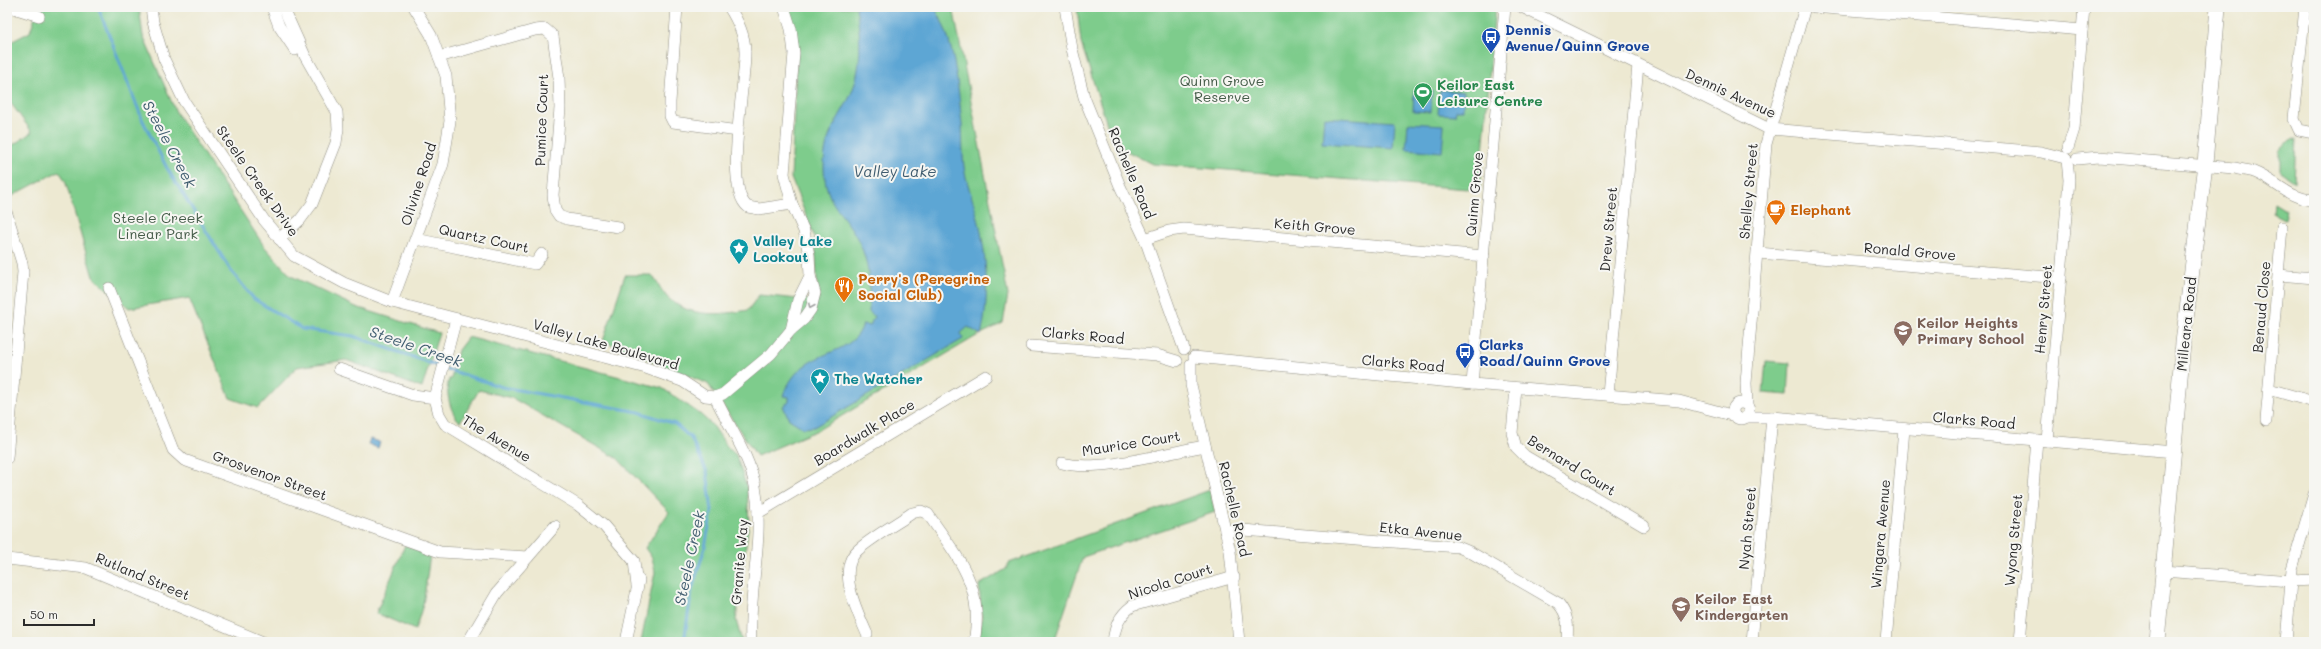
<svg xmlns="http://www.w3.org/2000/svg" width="2321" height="649" font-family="Mali,sans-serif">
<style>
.green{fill:#7ecc8c;stroke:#547c5c}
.water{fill:#5da6d4;stroke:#446880}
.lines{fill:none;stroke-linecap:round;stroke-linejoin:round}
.stream{stroke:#5da6d4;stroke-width:3}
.minor-casing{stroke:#8c8a7e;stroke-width:12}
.secondary-casing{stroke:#8c8a7e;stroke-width:16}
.minor{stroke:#fff;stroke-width:11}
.secondary{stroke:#fff;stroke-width:15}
.oneway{stroke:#a0a0a0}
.labels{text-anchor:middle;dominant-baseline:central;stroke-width:4;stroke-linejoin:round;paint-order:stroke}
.transit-label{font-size:14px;font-weight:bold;fill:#164399;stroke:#f6f6f2;text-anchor:start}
.park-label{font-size:14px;fill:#445b48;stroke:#f6f6f2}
.leisure-label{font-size:14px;font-weight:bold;fill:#27864d;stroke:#f6f6f2;text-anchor:start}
.street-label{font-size:14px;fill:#2b2b2b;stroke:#f6f6f2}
.food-label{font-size:14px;font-weight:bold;fill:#c56008;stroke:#f6f6f2;text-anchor:start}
.culture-label{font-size:14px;font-weight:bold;fill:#0d838f;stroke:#f6f6f2;text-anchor:start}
.education-label{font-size:14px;font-weight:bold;fill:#785e54;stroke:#f6f6f2;text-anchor:start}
.water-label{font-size:15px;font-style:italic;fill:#3f5c6f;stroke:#f6f6f2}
</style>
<rect width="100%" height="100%" fill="#f6f6f2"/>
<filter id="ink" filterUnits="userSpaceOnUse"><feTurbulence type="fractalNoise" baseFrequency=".025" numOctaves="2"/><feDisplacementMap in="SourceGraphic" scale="8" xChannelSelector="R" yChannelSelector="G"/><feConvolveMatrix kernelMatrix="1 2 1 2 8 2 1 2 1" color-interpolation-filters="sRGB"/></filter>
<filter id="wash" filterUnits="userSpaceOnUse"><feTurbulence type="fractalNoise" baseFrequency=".012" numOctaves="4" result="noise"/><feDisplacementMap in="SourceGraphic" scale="16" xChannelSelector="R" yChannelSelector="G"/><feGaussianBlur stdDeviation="0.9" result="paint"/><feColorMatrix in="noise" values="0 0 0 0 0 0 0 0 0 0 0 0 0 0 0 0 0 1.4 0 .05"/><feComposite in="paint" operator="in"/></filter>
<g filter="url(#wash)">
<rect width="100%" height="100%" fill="#ede9d2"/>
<g class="green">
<path d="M38 7H139L143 36 176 112 264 246 291 276 356 307 439 333 422 388 346 360 297 367 258 408 230 398 189 298 129 308 93 277 65 180 59 171 10 197 7 191V149L32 132 7 98V44L30 32Z"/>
<path d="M787 7H953L1008 295 1003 323 975 337 818 430 757 456 708 384 603 341 625 275H652C657 282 662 292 668 298 690 318 721 315 748 310L759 295 818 301 815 238 791 178 797 46Z"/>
<path d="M1077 7H1495L1480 190 1152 164 1117 146 1112 140 1081 43Z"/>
<path d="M2296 139 2294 182 2280 172V151L2290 140Z"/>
<path d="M2274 202 2287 210 2285 219 2273 213Z"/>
<path d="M468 337 662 388 700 414 714 427 728 448 736 455 747 488 749 522 736 620 742 642H641L655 572 652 558 645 548 669 512 617 458 512 398 479 390 460 422C450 413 445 391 449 379H451L458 350Z"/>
<path d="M1766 361 1790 363 1788 395 1763 393Z"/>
<path d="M1210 490 1215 512 1083 557 1054 642H978L982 619 979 585 1006 569 1009 563Z"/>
<path d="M405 545 430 555 423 605 415 630 376 613Z"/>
</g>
<g class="water">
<path d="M856 7H934C955 40 958 86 962 124 963 141 962 157 965 173 970 195 979 216 982 238 987 269 989 304 981 335L968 327 961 333 963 339 814 427 803 428 789 419 783 406 789 402V397L783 396C788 383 795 372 807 364 826 351 856 349 863 324L870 326 874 316 869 312C870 286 870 262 857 238 842 210 826 206 824 169 823 126 847 115 856 79 862 56 860 30 856 7Z"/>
<path d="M1414 90 1432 91 1431 112 1413 111Z"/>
<path d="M1440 90 1464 92 1463 110H1456L1455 115 1438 114Z"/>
<path d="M1324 117 1395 122 1393 148 1322 143Z"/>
<path d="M1408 123 1444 125 1442 152 1406 149Z"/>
<path d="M370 439 380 442 378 448 368 444Z"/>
</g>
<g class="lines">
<g class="stream">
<path d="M98 7 143 121 167 168 231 271 254 299 302 329 353 336 441 367"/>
<path d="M446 369 502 387 639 412 675 424 691 438 707 472 712 511 705 547 692 589 684 642"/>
</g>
</g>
</g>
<g filter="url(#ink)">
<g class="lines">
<defs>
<g id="minor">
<path d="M10 7 39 16"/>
<path d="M151 7 153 22 164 59 184 101 264 220 294 256 344 283 392 302 646 368 682 381 705 396 715 397 723 394 771 354 791 330 804 319 811 309 815 293 810 276 809 255 804 231 792 204 784 174 794 53 791 29 784 7"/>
<path d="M272 7 279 26 295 50"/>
<path d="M677 7 670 102V116L673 122 738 131"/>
<path d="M729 7C738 21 745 35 745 52 746 83 723 189 748 207L759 209 792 204"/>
<path d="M1065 7 1072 49 1084 97 1120 186 1145 239 1184 349"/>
<path d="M1522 7 1769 129 2041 152 2065 158"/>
<path d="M1814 7 2082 30"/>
<path d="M2305 7 2294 119 2299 130 2314 133"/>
<path d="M439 57 535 30 545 29 553 36 559 78 560 108 553 195 555 210 559 216 567 219 618 227"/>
<path d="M2068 148 2074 129 2084 7"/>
<path d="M2077 159 2099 157 2235 168C2241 170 2248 170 2254 172 2277 181 2288 199 2314 200"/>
<path d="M7 214 22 263 23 272 7 458"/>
<path d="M279 239 300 220 312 204 336 143 338 129 337 112 305 56 283 7"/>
<path d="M416 239 535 264 542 254"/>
<path d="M1145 239 1169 231 1184 229 1484 256"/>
<path d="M1758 253 2061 278"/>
<path d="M2279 275 2314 278"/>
<path d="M109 288 173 450 184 460 440 552 528 557"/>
<path d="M392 302 443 164 450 121 446 76 431 35 414 7"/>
<path d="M456 319 435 398 439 414 445 424 578 505 604 526 634 561 637 586"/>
<path d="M791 330 798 300 810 276"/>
<path d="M1031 346 1157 355 1177 361"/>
<path d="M1194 357 1472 384 1679 401 1735 416"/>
<path d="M1191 364V385L1230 551 1239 642"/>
<path d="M339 369 413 395 435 398"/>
<path d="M1472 384 1505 7"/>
<path d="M1516 388 1512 433 1516 447 1525 456 1644 526"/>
<path d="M2269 389 2314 402"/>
<path d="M1608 395 1638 65"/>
<path d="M715 397C729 427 749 454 755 486 765 539 748 589 751 642"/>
<circle cx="1741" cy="411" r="8"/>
<path d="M1747 405 1746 383 1766 144 1805 7"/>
<path d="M1746 417H1772L2174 452"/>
<path d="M2266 421 2282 227"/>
<path d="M2047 441 2069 180 2067 160"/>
<path d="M1062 463C1098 473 1166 453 1205 446"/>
<path d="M758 513 986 376"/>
<path d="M1225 531 1243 530 1458 547 1470 552 1558 603C1569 616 1568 625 1567 642"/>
<path d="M7 559 86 568 263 642"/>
<path d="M2163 571 2291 581 2314 580"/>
<path d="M867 634C858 613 837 572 856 552 867 540 898 523 912 513L921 511 928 514C957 557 985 586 974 642"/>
<path d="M468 642 497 593 555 526"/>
<path d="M626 642 639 580"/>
<path d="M1113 642C1115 626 1119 616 1132 606L1234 577"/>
<path d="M1752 642 1772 417"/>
<path d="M1886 642 1904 429"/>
<path d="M2020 642 2037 440"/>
<path d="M2286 642 2292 569 2314 494"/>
</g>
<path id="secondary" d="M2157 642 2183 343 2205 164 2218 7"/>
</defs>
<use href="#minor" class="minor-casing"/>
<use href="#secondary" class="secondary-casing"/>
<use href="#minor" class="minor"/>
<use href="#secondary" class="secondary"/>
</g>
<defs><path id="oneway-chevron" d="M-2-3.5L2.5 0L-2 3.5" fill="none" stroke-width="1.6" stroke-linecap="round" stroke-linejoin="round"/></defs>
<use class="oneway" href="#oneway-chevron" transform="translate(811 306) rotate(113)"/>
</g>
<defs>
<symbol id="bus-pin" viewBox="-11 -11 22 30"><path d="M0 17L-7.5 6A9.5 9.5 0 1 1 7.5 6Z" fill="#1a4fb4" stroke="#f6f6f2"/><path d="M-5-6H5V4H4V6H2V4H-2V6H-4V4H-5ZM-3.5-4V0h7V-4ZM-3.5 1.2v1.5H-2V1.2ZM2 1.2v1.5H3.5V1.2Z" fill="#fff"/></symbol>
<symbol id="stadium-pin" viewBox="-11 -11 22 30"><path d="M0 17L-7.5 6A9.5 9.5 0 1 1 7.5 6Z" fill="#2e9e5b" stroke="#f6f6f2"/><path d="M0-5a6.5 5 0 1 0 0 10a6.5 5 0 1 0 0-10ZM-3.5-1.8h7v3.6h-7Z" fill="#fff"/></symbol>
<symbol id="cafe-pin" viewBox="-11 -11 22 30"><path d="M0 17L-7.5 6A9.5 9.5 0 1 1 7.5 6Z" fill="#e8710a" stroke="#f6f6f2"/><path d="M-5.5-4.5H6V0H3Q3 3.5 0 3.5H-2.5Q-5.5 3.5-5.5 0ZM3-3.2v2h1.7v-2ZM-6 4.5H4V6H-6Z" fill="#fff"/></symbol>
<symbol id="sight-pin" viewBox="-11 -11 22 30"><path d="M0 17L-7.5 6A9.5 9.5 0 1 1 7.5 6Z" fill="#0f9aa8" stroke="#f6f6f2"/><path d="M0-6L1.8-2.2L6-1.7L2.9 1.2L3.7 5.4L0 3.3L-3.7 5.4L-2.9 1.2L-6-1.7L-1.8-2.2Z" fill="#fff"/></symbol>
<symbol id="restaurant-pin" viewBox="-11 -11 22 30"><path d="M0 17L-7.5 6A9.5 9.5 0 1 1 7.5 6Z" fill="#e8710a" stroke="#f6f6f2"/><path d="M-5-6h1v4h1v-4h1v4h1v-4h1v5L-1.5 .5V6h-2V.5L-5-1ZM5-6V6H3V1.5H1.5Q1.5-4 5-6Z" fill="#fff"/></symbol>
<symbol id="school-pin" viewBox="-11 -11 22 30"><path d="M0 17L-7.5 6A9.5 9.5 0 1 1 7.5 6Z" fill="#8d6e63" stroke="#f6f6f2"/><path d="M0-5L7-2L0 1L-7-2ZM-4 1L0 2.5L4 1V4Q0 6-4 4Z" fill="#fff"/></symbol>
</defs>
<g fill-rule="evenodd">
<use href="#bus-pin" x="1480" y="26" width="22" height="30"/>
<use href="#stadium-pin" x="1412" y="81" width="22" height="30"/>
<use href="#cafe-pin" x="1765" y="198" width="22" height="30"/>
<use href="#sight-pin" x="728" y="237" width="22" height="30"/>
<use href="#restaurant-pin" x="833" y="275" width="22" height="30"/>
<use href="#school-pin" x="1892" y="319" width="22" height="30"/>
<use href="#bus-pin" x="1454" y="341" width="22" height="30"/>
<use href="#sight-pin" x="809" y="367" width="22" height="30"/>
<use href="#school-pin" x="1670" y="595" width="22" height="30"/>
</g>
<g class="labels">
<g class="transit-label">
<text x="1505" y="29">Dennis<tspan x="1505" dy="16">Avenue/Quinn Grove</tspan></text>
<text x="1479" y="344">Clarks<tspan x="1479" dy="16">Road/Quinn Grove</tspan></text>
</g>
<g class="park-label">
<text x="1222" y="80">Quinn Grove<tspan x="1222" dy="16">Reserve</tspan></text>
<text x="158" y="217">Steele Creek<tspan x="158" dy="16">Linear Park</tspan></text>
</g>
<g class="leisure-label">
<text x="1437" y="84">Keilor East<tspan x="1437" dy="16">Leisure Centre</tspan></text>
</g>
<g class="street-label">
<text transform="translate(1731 93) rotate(25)">Dennis Avenue</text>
<text transform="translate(541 120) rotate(-88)">Pumice Court</text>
<text transform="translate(1132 173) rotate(67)">Rachelle Road</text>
<text transform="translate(258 181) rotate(55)">Steele Creek Drive</text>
<text transform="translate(418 184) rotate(-72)">Olivine Road</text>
<text transform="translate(1748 191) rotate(-85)">Shelley Street</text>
<text transform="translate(1474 194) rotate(-85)">Quinn Grove</text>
<text transform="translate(1315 226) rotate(5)">Keith Grove</text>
<text transform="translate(1608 229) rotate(-85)">Drew Street</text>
<text transform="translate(484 238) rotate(12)">Quartz Court</text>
<text transform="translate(1910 251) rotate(5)">Ronald Grove</text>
<text transform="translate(2261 307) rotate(-85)">Benaud Close</text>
<text transform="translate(2043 309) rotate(-85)">Henry Street</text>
<text transform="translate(2186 324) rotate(-84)">Milleara Road</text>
<text transform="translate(1083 335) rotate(5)">Clarks Road</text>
<text transform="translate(606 344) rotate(16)">Valley Lake Boulevard</text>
<text transform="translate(1403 363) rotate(5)">Clarks Road</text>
<text transform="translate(1974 420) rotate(5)">Clarks Road</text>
<text transform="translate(864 432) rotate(-31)">Boardwalk Place</text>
<text transform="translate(497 438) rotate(31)">The Avenue</text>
<text transform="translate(1131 443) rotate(-9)">Maurice Court</text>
<text transform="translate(1572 465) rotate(32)">Bernard Court</text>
<text transform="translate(270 475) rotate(20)">Grosvenor Street</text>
<text transform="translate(1235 509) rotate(77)">Rachelle Road</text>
<text transform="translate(1747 528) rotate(-85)">Nyah Street</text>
<text transform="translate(1421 531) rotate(6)">Etka Avenue</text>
<text transform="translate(1880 534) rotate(-85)">Wingara Avenue</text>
<text transform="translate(2013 540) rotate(-85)">Wyong Street</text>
<text transform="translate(739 562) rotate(-85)">Granite Way</text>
<text transform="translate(143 576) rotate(23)">Rutland Street</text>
<text transform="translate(1170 581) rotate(-18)">Nicola Court</text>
</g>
<g class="food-label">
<text x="1790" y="209">Elephant</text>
<text x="858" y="278">Perry's (Peregrine<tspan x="858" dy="16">Social Club)</tspan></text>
</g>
<g class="culture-label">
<text x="753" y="240">Valley Lake<tspan x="753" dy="16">Lookout</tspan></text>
<text x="834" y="378">The Watcher</text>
</g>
<g class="education-label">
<text x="1917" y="322">Keilor Heights<tspan x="1917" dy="16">Primary School</tspan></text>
<text x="1695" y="598">Keilor East<tspan x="1695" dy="16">Kindergarten</tspan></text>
</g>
<g class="water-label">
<text transform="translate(170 144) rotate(62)">Steele Creek</text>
<text x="895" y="171">Valley Lake</text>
<text transform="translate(416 346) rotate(19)">Steele Creek</text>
<text transform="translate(689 558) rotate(-78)">Steele Creek</text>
</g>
</g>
<rect width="2321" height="649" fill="none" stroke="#f6f6f2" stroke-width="24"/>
<path d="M24 619v6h70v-6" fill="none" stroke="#2b2b2b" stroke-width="2"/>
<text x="30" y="619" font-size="12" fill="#2b2b2b" stroke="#f6f6f2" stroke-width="3" paint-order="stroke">50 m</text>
</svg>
